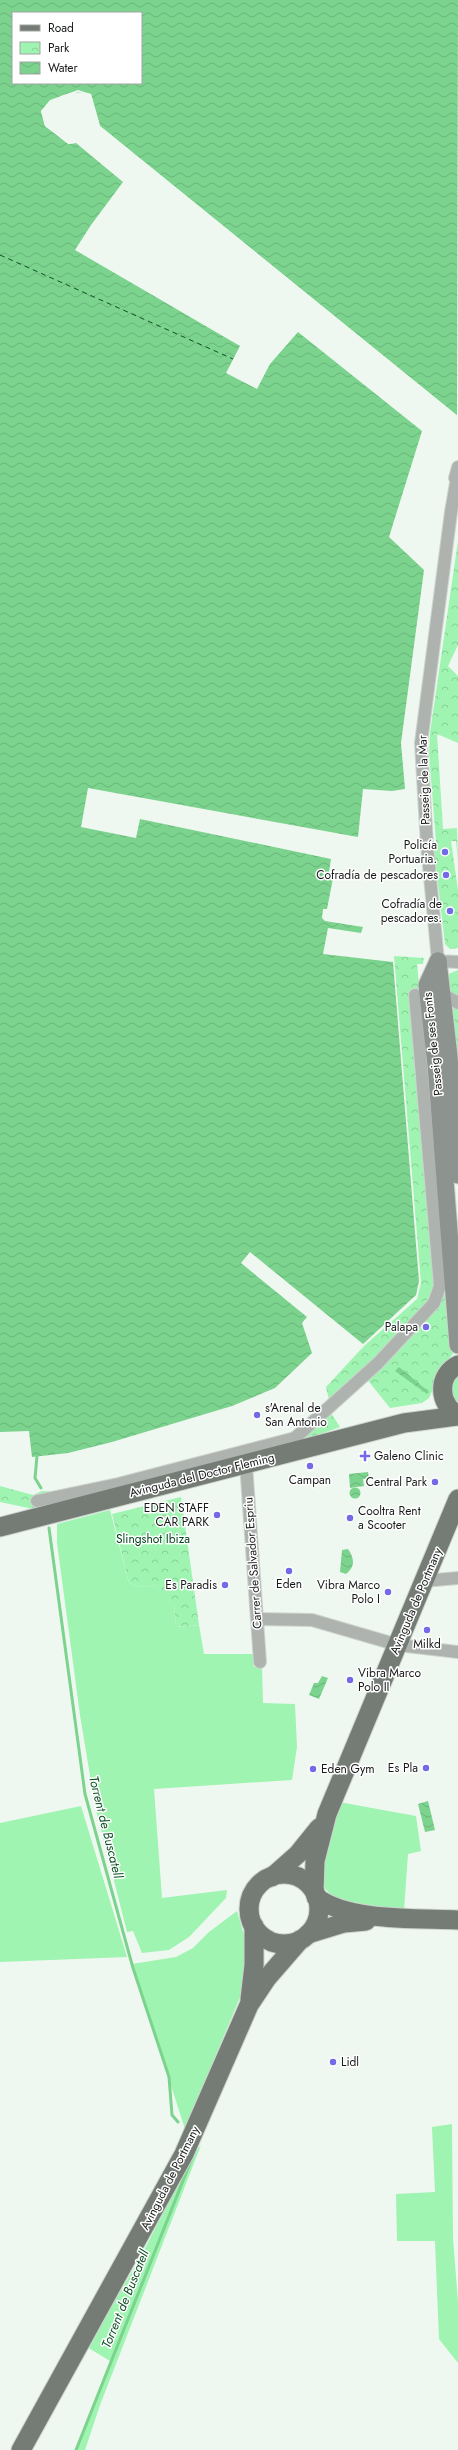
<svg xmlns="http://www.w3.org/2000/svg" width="458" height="2450" font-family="Jost,sans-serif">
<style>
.grass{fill:#9ef4b0}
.park{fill:url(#park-crowns)}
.water{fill:url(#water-waves);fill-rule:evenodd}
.pier{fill:#eff8f0}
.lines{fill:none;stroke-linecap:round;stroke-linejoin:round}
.stream{stroke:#7bd38e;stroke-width:3}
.ferry{stroke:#0f5025;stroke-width:1;stroke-dasharray:5 4;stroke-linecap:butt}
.street-casing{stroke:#ccd4cd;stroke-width:14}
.secondary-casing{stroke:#ccd4cd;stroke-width:19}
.primary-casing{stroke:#ccd4cd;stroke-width:21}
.street{stroke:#afb3b0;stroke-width:12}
.secondary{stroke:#8d938e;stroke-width:17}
.primary{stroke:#757c76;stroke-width:19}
.poi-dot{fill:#736be6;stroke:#fff;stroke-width:1.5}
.labels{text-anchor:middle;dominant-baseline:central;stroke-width:3;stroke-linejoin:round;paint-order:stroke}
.street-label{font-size:12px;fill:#171a18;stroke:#fff}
.poi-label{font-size:12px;fill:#171a18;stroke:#fff;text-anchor:end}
.park-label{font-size:12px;fill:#004419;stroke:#fff}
.water-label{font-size:13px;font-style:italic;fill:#0f5025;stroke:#fff}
</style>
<defs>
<pattern id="park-crowns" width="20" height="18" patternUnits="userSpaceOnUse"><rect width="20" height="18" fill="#9ef4b0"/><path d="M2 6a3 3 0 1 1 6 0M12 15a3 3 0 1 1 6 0" fill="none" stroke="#87d197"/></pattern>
<pattern id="water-waves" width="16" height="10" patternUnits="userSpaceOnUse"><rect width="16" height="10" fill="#7bd38e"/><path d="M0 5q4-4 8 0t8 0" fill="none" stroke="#6ab57a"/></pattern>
</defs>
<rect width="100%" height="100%" fill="#eff8f0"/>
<g class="grass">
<path d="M458 1372V1407L452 1401 450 1385Z"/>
<path d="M110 1510 129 1583 140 1587 157 1585 159 1596 174 1604 176 1627 199 1625 204 1654H253L254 1667H262L263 1703 295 1704 297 1747 292 1780 154 1789 162 1898 227 1890 226 1898 189 1937 169 1950 142 1953 133 1931 127 1932 95 1806 80 1715 57 1543V1524Z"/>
<path d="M339 1802 416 1816 421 1851 408 1854 404 1910 361 1908 333 1898 324 1887 323 1868Z"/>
<path d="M81 1806 127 1957 0 1962V1823Z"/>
<path d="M237 1911 246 1942V1983L185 2129 132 1964 176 1957 193 1948 209 1932Z"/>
<path d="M452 2124 453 2238 458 2302V2363L439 2339 435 2241H397L396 2194 435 2192 432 2127Z"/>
<path d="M201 2145 100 2405 85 2450H76L110 2361 87 2347 139 2260 193 2155Z"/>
</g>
<g class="park">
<path d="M458 541V645L448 666 458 676V743L437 734 443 829 457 828 458 862 456 841H451L458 890V948L450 949 445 944 433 842H436L429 754 430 733Z"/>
<path d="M394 956 424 958 423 964H417L454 1352 443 1367 429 1398 422 1403 390 1408 366 1378 329 1410 340 1427 301 1441 38 1510 0 1502V1486L33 1495 42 1491 69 1492 291 1436 329 1400 326 1387 364 1346 417 1299 421 1283Z"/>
<path d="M458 970V1054L452 1051 444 976Z"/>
<path d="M181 1497 199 1625 176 1627 174 1604 158 1596 157 1585 140 1587 129 1583 112 1514Z"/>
</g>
<g class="water">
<path d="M0 0H458L457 416 100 126 91 94C71 89 54 96 41 111L45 126 68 144 76 143 123 182 91 225 75 250 240 346 226 373 257 389 270 364 298 332 422 431 389 537 424 570 401 743 405 789 392 791 363 789 358 837 88 788 81 827 136 838 140 819 331 859 329 872 334 873 327 909H323L322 918 325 921 363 927 361 933 328 928 323 954 393 962 419 1281 416 1295 363 1344 250 1252 241 1263 307 1317 302 1323 312 1353 275 1388 232 1406 112 1442 68 1453 32 1457 29 1431 0 1432ZM13 13H141V83H13Z"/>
<path d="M399 1367 429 1392 427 1394 395 1371Z"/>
<path d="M368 1472 369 1479H363L364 1486 350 1488 349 1474Z"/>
<circle cx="355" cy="1493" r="5.5"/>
<path d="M348 1549C354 1558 356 1566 346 1574L340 1572 342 1550Z"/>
<path d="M322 1676 328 1678 319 1699 309 1695 314 1683H318Z"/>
<path d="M428 1801 435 1830 425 1832 418 1804Z"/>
</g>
<path class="pier" d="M78 90 91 94 100 126 458 416V418H455L98 127 90 95 78 92 52 101 43 112 46 125 69 142 76 143 69 144 45 126 41 111 50 100Z"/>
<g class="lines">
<g class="stream">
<path d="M37 1456 35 1478 41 1488"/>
<path d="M49 1528 85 1794 133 1968 169 2077 172 2115 178 2122"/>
<path d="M76 2450 192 2158"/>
</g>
<path class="ferry" d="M0 255 233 359"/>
<defs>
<g id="street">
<path d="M458 467 455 478 458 485"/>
<path d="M456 483 451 512 421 743 427 845 438 961 458 962"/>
<path d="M446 996 458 1003"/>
<path d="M246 1464 260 1662"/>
<path d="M37 1501 118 1484 295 1438 378 1363 434 1303 440 1286 415 995"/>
<path d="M424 1581 458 1578"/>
<path d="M258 1619 312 1620 398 1645 458 1652"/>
</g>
<g id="secondary">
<path d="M438 961 427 985 436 1065 458 1345"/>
<path d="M438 961 449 1056 458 1175"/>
</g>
<g id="primary">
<path d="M458 1365C437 1375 438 1404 458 1415"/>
<path d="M0 1527 404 1423 458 1416"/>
<circle cx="284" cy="1909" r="35"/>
<path d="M272 1877 298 1854 319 1828"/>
<path d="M314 1891 315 1861 327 1814 458 1499"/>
<path d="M316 1897C348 1922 418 1918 458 1920"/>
<path d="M308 1934 344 1923 366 1921"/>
<path d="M250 1999 254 1965V1926"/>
<path d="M21 2450 184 2154 249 2005 267 1978 300 1940"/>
</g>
</defs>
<use href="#street" class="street-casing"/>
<use href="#secondary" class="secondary-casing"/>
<use href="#primary" class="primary-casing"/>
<use href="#street" class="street"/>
<use href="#secondary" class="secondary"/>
<use href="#primary" class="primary"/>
</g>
<g class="poi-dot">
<circle cx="445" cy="852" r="4"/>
<circle cx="446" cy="875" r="4"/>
<circle cx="450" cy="911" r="4"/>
<circle cx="426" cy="1327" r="4"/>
<circle cx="257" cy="1415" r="4"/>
<path d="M363 1450h4v4h4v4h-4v4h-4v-4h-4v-4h4z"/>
<circle cx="310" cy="1466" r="4"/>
<circle cx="435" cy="1482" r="4"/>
<circle cx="217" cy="1515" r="4"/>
<circle cx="350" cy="1518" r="4"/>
<circle cx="289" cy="1571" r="4"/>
<circle cx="225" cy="1585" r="4"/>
<circle cx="388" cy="1592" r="4"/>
<circle cx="427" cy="1630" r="4"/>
<circle cx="350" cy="1680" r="4"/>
<circle cx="426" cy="1768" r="4"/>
<circle cx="313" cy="1769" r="4"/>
<circle cx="333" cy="2062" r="4"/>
</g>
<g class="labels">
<g class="street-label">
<text transform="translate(424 780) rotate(-92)">Passeig de la Mar</text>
<text transform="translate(433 1044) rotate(-96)">Passeig de ses Fonts</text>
<text transform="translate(202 1475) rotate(-14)">Avinguda del Doctor Fleming</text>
<text transform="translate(253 1563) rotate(-94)">Carrer de Salvador Espriu</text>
<text transform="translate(416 1601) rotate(-67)">Avinguda de Portmany</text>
<text transform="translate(170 2178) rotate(-63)">Avinguda de Portmany</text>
</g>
<g class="poi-label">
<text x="437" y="845">Policía<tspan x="437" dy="14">Portuaria.</tspan></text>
<text x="438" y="875">Cofradía de pescadores</text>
<text x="442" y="904">Cofradía de<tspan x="442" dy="14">pescadores.</tspan></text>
<text x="418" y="1327">Palapa</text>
<text x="265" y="1408" text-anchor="start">s'Arenal de<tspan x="265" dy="14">San Antonio</tspan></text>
<text x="374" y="1456" text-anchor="start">Galeno Clinic</text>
<text x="310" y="1480" text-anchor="middle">Campan</text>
<text x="427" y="1482">Central Park</text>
<text x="209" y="1508">EDEN STAFF<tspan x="209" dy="14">CAR PARK</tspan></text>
<text x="358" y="1511" text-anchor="start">Cooltra Rent<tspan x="358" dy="14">a Scooter</tspan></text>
<text x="289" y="1584" text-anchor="middle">Eden</text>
<text x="217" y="1585">Es Paradis</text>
<text x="380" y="1585">Vibra Marco<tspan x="380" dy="14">Polo I</tspan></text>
<text x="427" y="1644" text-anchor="middle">Milkd</text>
<text x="358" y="1673" text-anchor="start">Vibra Marco<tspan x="358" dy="14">Polo II</tspan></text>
<text x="418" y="1768">Es Pla</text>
<text x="321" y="1769" text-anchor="start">Eden Gym</text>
<text x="341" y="2062" text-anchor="start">Lidl</text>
</g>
<g class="park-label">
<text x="153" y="1539">Slingshot Ibiza</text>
</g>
<g class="water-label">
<text transform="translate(106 1827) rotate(76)">Torrent de Buscatell</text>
<text transform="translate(125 2299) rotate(-68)">Torrent de Buscatell</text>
</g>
</g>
<rect x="12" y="12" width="130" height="72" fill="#ffffff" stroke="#a2a3a3"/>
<rect x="20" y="25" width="20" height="6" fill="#757c76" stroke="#a2a3a3"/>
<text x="48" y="32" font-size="12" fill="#171a18">Road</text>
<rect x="20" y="42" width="20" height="12" fill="url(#park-crowns)" stroke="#a2a3a3"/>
<text x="48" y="52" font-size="12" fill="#171a18">Park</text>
<rect x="20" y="62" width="20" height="12" fill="url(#water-waves)" stroke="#a2a3a3"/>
<text x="48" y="72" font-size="12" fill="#171a18">Water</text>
</svg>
